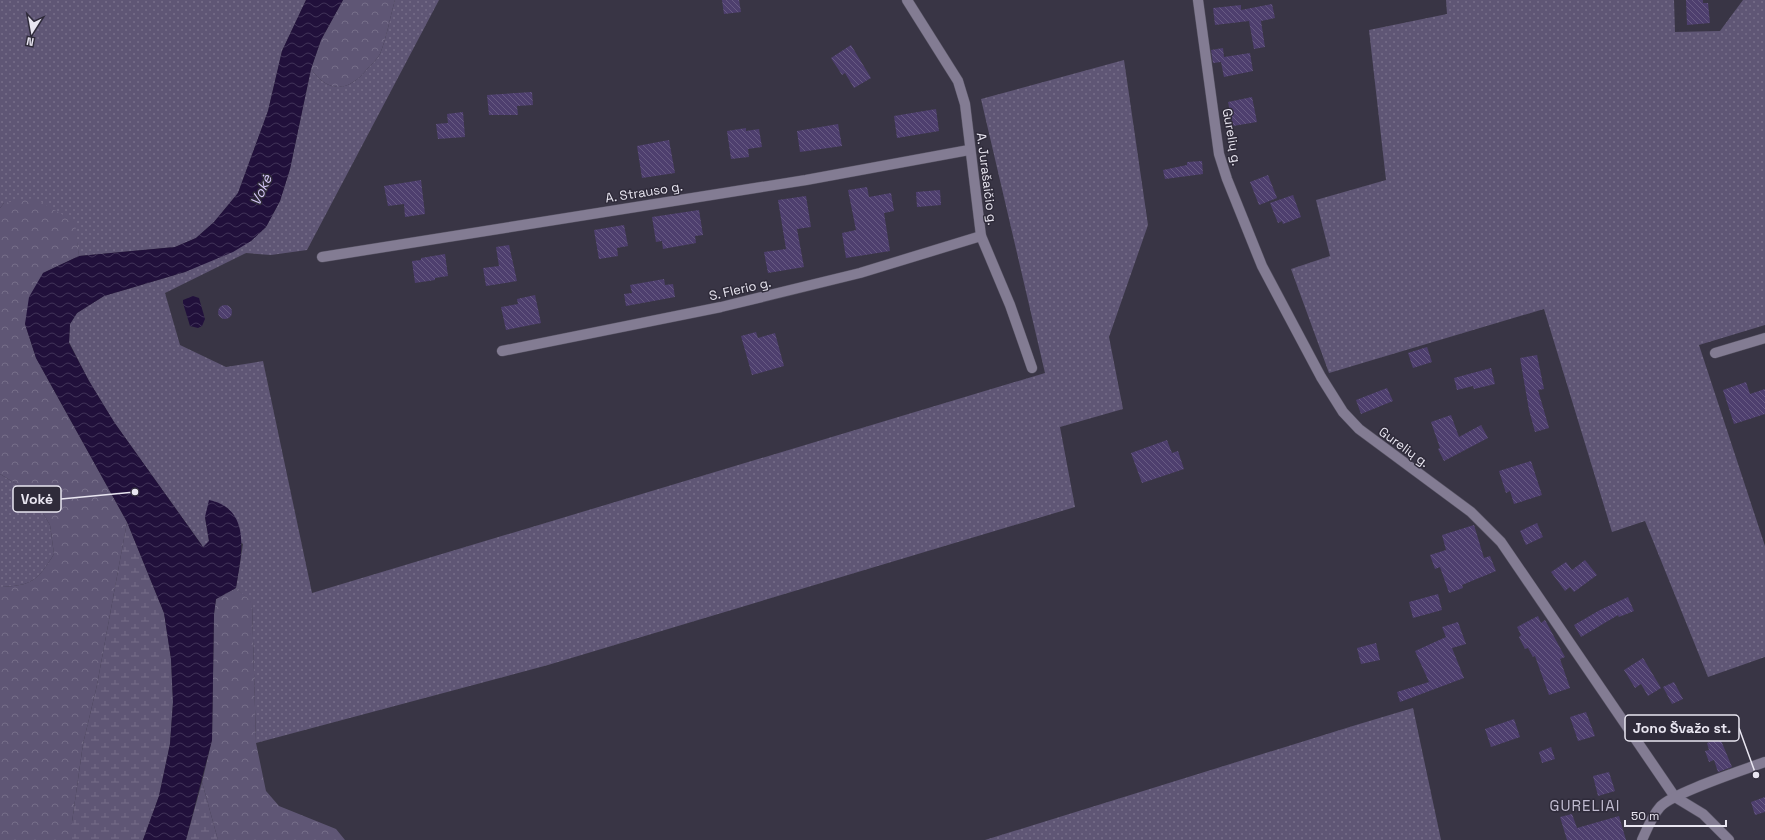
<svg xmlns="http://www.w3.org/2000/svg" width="1765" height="840" font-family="'Space Grotesk',sans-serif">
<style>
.green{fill:url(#green-dots)}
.forest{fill:url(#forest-crowns)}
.wetland{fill:url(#wetland-marsh)}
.water{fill:url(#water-waves)}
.building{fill:url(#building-back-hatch)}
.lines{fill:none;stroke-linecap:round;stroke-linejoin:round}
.minor-casing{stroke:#555161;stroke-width:11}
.minor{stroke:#837c93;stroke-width:10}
.labels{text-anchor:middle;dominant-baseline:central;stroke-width:3;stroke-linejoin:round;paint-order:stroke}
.street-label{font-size:13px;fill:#e9e6f1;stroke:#2f2b3a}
.water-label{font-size:14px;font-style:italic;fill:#d5c7f6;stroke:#2f2b3a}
.quarter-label{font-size:15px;letter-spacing:1px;fill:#c1bcd0;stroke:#2f2b3a}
.leader{fill:none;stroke:#e9e6f1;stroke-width:1.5}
.callout-dot{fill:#e9e6f1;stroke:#2f2b3a;stroke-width:1.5}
.callout{fill:#2f2b3a;stroke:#e9e6f1;stroke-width:1.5}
.callout-label{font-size:14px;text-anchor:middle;font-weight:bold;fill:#e9e6f1}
</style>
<defs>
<pattern id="green-dots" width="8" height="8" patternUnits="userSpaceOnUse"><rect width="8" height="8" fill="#5f5675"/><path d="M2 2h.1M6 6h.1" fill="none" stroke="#766e89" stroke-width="1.8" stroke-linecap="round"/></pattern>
<pattern id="forest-crowns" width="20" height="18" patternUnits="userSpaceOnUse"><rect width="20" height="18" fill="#5f5675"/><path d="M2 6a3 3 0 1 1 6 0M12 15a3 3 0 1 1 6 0" fill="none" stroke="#766e89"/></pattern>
<pattern id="wetland-marsh" width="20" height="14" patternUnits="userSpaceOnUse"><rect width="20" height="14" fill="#5f5675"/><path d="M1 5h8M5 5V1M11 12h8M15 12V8" fill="none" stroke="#766e89"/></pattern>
<pattern id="water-waves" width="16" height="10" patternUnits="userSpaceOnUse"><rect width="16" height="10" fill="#21103b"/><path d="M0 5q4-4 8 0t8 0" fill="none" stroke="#413358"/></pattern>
<pattern id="building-back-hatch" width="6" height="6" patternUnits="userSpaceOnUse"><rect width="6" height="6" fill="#4e3f6e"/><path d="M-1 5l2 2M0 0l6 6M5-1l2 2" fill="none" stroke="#685b83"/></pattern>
</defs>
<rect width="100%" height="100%" fill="#393545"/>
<g class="green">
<path d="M0 0H306L282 51 268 111 238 193 214 222 196 238 175 247 79 256 74 222 4 203 0 208Z"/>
<path d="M395 0H439L307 250 271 255 246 253 165 293 180 345 226 367 263 361 312 593 1045 373 981 99 1124 60 1148 225 1109 337 1123 409 1060 427 1075 507 548 665 256 743 252 603 236 588 243 544 205 517 209 541 204 548 114 422 89 381 69 342 70 324 77 313 104 296 185 272 251 241 266 227 280 201 290 169 311 69C329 94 349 92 368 68 372 64 377 59 380 54 387 37 390 17 395 0Z"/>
<path d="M1446 0H1674L1675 32 1720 31 1743 0H1765V325L1699 345 1765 546V657L1708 677 1645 521 1612 532 1544 309 1329 373 1291 269 1330 256 1316 200 1386 180 1369 30 1447 14Z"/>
<path d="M0 474 31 493 50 525 54 554C38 580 32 586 0 587Z"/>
<path d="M1413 708 1441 840H985L1356 725Z"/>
</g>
<g class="forest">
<path d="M343 0H395C390 17 387 37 380 54 377 59 372 64 368 68 349 92 329 94 311 69L321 40Z"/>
<path d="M34 198 75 222 79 256 43 273 25 324 36 358 127 522 97 685 83 744 72 822V840H0V587C32 586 38 580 54 554L50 525 31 493 0 474V208L4 203Z"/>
<path d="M236 588 252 602 256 743 266 791 279 806 336 829 345 840H218L202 782 212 740 214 614 216 599Z"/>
</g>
<g class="wetland">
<path d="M127 522 164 613 171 659 173 702 170 744 159 796 143 840H72V822L83 744 97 685Z"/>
<path d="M202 782 218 840H186Z"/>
</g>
<g class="water">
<path d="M306 0H343L321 40 311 69 290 169 280 201 266 227 251 241 233 252 185 272 104 296 77 313 70 324 69 343 89 381 114 422 203 547 209 541 205 517 209 500C253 509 241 556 236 588L216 599 214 614 212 740 186 840H143L159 796 170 744 173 702 171 659 164 613 127 522 36 358 25 324 29 297 43 273 79 256 175 247 196 238 214 222 238 193 268 111 282 51Z"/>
<path d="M193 296 199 298 205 319 202 326 198 328 190 326 183 303V300Z"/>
</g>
<g class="building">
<path d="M722 0H739L741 12 724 14Z"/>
<path d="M1686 0H1703V3H1708L1710 23 1687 25Z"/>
<path d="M1272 4 1275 18 1261 21 1265 47 1254 49 1249 21 1215 25 1213 8 1241 5V10Z"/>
<path d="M851 45 871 78 854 88 845 73 842 75 831 58Z"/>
<path d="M1223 48 1224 57 1250 53 1253 71 1224 77 1221 62 1213 63 1211 50Z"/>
<path d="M532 92 533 105 517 106 518 115H489L487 95Z"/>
<path d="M1252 97 1257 122 1233 126 1228 102Z"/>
<path d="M936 109 939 131 897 138 894 116Z"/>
<path d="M463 112 465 137 438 139 436 124 448 123 447 114Z"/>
<path d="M838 124 842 146 800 152 797 131Z"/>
<path d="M746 128V131L759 129 762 147 748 149 749 157 731 159 727 131Z"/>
<path d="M669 140 675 173 642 178 637 146Z"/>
<path d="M1202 161 1203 174 1165 179 1163 170 1187 165V162Z"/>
<path d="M1268 175 1277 198 1259 205 1250 182Z"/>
<path d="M421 180 425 214 405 217 404 204 388 206 384 186Z"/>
<path d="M867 187 869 197 891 193 894 211 884 213 890 251 846 258 842 233 856 230 848 190Z"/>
<path d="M940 190 941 205 917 207 916 192Z"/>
<path d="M1293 195 1301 217 1283 224 1282 221 1278 223 1270 203Z"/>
<path d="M806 196 811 227 797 229 804 267 768 273 764 252 786 249 778 200Z"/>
<path d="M699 210 703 235 695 236 696 243 663 249 662 241 656 242 652 217Z"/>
<path d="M624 225 628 246 617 248 618 256 599 259 594 230Z"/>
<path d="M509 245 517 281 486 286 483 268 499 266 496 247Z"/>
<path d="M445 254 448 276 435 278V280L415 283 412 261 421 260V258Z"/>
<path d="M664 279 665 285 673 284 675 297 626 306 624 294 632 293 630 285Z"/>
<path d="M535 295 541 323 506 330 501 307 518 304 517 299Z"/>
<circle cx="225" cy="312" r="7"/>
<path d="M756 332 758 338 775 333 784 366 752 375 741 336Z"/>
<path d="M1427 347 1432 362 1413 368 1408 353Z"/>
<path d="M1537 355 1544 389 1538 390 1549 428 1535 432 1529 410 1520 358Z"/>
<path d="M1491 368 1495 384 1474 389 1473 386 1457 390 1454 378Z"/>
<path d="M1746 382 1750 394 1765 389V414L1734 424 1723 390Z"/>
<path d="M1387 388 1393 401 1361 414 1356 400Z"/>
<path d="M1451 415 1459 437 1481 425 1488 438 1444 461 1438 449 1440 448 1431 422Z"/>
<path d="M1167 440 1172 453 1178 451 1184 469 1142 483 1131 453Z"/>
<path d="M1531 461 1542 495 1514 504 1510 491 1506 493 1499 471Z"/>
<path d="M1537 523 1543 537 1526 545 1520 531Z"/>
<path d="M1474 525 1484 558 1490 556 1496 571 1462 585 1463 588 1449 593 1440 567 1435 569 1430 555 1446 550 1442 535Z"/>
<path d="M1585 560 1597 575 1574 592 1570 587 1565 591 1551 572 1566 562 1572 570Z"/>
<path d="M1438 594 1442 610 1413 618 1409 602Z"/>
<path d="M1628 597 1634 611 1619 617 1618 615 1581 637 1574 625 1600 610Z"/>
<path d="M1538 616 1541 623 1545 620 1565 657 1560 659 1570 688 1549 695 1535 656 1533 657 1528 648 1525 649 1519 637 1521 635 1517 627Z"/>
<path d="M1458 622 1466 644 1452 648 1464 678 1400 702 1397 692 1429 682 1415 651 1446 637 1442 627Z"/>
<path d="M1376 643 1380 660 1361 664 1357 648Z"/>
<path d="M1643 658 1661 688 1648 696 1641 684 1635 688 1624 670Z"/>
<path d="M1674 682 1683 699 1672 704 1663 687Z"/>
<path d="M1586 712 1595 736 1578 741 1570 717Z"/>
<path d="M1514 719 1520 737 1491 747 1485 729Z"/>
<path d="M1720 738 1732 767 1718 772 1714 760 1709 762 1705 751 1709 750 1707 743Z"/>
<path d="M1551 747 1555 759 1542 763 1539 752Z"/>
<path d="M1609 772 1615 791 1598 796 1593 776Z"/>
<path d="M1765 797V812L1755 815 1751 802Z"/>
<path d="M1572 814 1577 828 1619 816 1626 840H1567L1560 817Z"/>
</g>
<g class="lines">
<defs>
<g id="minor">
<path d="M907 0 958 81 965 104 981 236 1010 305 1032 368"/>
<path d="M1198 0 1219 154 1227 179 1262 266 1321 377 1343 412 1359 429 1471 512 1501 542 1675 797 1703 814 1729 840"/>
<path d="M322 257 806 180 969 150"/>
<path d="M502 351 721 307 860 273 981 236"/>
<path d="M1715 353 1765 338"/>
<path d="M1642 840C1647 829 1652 816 1660 807 1672 793 1744 770 1765 762"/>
</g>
</defs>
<use href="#minor" class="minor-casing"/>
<use href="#minor" class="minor"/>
</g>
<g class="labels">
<g class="street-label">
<text transform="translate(1232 137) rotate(80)">Gurelių g.</text>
<text transform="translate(987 179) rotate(83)">A. Jurašaičio g.</text>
<text transform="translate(644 192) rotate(-9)">A. Strauso g.</text>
<text transform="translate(740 289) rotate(-13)">S. Flerio g.</text>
<text transform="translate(1404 447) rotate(36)">Gurelių g.</text>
</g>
<g class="water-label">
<text transform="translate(261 190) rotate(-65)">Vokė</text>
</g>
<g class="quarter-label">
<text x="1585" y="805">GURELIAI</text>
</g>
</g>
<path class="leader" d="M135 492L61 499M1756 775L1739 728"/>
<g class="callout-dot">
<circle cx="135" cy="492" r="4"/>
<circle cx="1756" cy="775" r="4"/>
</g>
<g class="callout">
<rect x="13" y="486" width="48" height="26" rx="4"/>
<rect x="1625" y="715" width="114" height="26" rx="4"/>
</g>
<g class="callout-label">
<text x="37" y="504">Vokė</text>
<text x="1682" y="733">Jono Švažo st.</text>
</g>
<g transform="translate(32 32) rotate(191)" stroke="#2f2b3a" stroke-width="3" paint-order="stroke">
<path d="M0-3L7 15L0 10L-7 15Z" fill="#e9e6f1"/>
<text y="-6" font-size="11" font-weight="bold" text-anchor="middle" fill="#e9e6f1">N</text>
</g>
<path d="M1625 820v6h101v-6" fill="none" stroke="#e9e6f1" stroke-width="2"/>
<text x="1631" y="820" font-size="12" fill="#e9e6f1" stroke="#2f2b3a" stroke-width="3" paint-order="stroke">50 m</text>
</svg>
